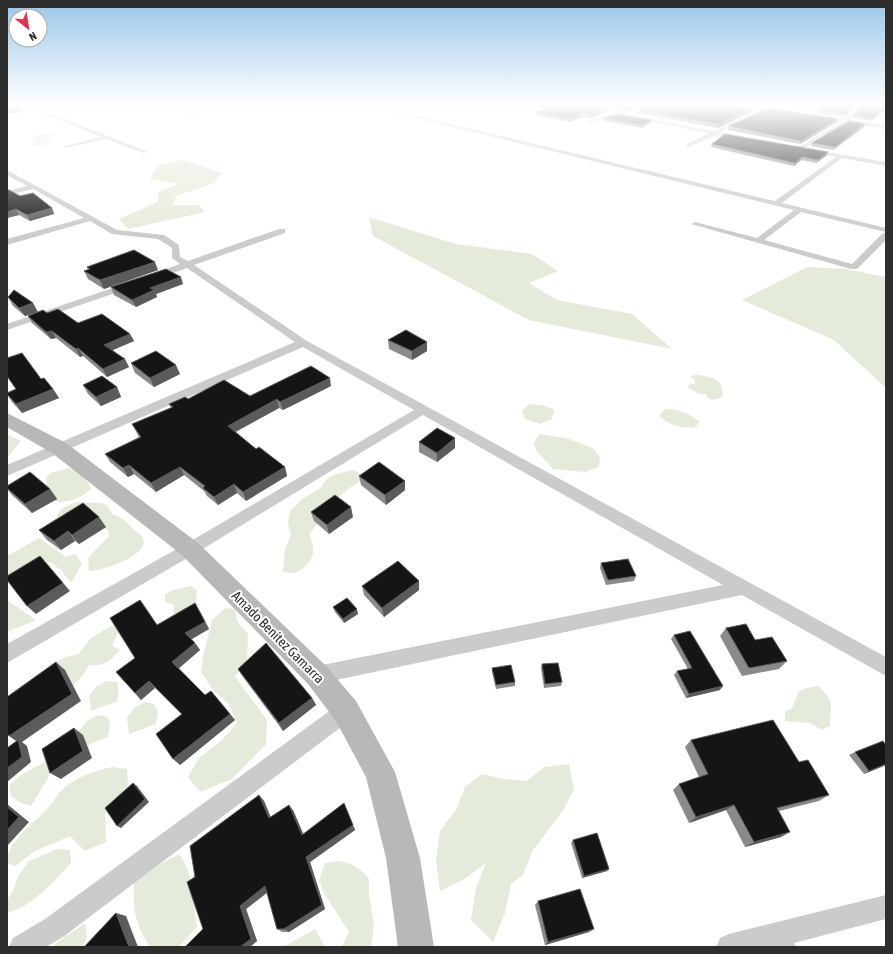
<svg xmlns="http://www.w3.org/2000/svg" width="893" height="954" font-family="'Asap Condensed',sans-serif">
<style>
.green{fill:#e5ebdb}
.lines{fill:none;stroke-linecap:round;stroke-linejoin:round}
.minor{fill:#cbcbcb;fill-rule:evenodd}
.tertiary{fill:#cbcbcb;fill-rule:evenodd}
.secondary{fill:#b8b8b8;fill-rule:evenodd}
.wall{fill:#8a8a8a}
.shaded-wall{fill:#5b5b5b}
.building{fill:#151515;stroke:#5b5b5b}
.labels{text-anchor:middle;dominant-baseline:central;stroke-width:4;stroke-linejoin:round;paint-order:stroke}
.near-street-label{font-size:14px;fill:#2e2e2e;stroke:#fff}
</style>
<rect width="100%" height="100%" fill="#fff"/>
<g class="green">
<path d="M172 105H242V107L189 115 174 107 168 108Z"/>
<path d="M47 133 55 135 46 138 53 142 42 146 31 147 36 141 32 140 31 137Z"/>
<path d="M183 160 222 173 214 183 176 196 173 205H198L205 212 128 229 119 219 158 202V192L179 184 150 179 157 165Z"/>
<path d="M369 217 456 244 532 254 558 271 529 283 557 300 632 314 672 349 529 320 373 236Z"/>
<path d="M807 267 845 269 886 277V388L834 340 742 300Z"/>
<path d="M694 375C702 375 717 377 721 385 722 388 722 392 723 395 719 400 715 400 709 399L705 394H699L688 388 689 384H695V380L690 377Z"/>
<path d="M529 404 542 405 554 410 552 419 540 424 525 419 522 411Z"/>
<path d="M665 409C680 409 688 413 700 422L694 428C679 428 670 425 659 416Z"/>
<path d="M7 434 21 441 7 458Z"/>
<path d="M539 434 566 438 593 448 600 458 599 467 585 472 553 469 536 450 534 443Z"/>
<path d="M68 468C78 471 89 479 91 489 78 501 63 504 47 500L46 478 51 473Z"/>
<path d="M352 470 359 472 361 477 359 482C339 492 322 517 309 535 311 539 313 544 313 548 315 559 303 572 292 573 289 573 286 572 283 572L285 550 291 535 288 523 290 511 302 499 322 487C325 475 341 473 352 470Z"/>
<path d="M78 502 101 503 107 505 112 514C122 517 128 523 134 530 136 532 140 534 142 536 154 555 101 571 89 571L88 558 109 536 108 530 94 524 58 520 57 515C63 507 68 504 78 502Z"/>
<path d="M39 538 66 557 75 554 82 564 71 583 61 570 50 562 7 583V556Z"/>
<path d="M191 586 197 590 196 606 179 618 173 613 174 605 165 602V594L174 590Z"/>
<path d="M7 600 36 620 7 632Z"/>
<path d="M225 608 235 609 237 621 248 634 247 665 235 676 267 720 266 744 232 779 200 792 188 777 199 758 222 740 237 723 229 704 213 690 201 672 204 652 212 620Z"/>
<path d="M111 626 120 628 112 646 120 650C109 662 105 666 89 665L83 675 66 693 48 670C57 660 64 656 78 655L91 638Z"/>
<path d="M107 681 117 682 119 690 117 701 91 711 89 696 97 686Z"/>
<path d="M818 686C836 703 830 704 830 726L822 730 810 723 785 721V712L792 708 799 691 807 688Z"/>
<path d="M145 702 154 704 158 712 156 724 129 734 127 718 134 708Z"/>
<path d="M98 715 108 717 110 725 108 737 81 748 79 731 87 721Z"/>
<path d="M52 756 54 768 31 806 19 802 11 796 9 785 21 775 45 762Z"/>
<path d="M569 764 574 789 564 809 533 850 523 875 511 884 505 913 493 942 471 920 476 888 486 863 466 878 440 891 436 861 440 831 456 810 465 787 482 774 504 779 527 781 544 767Z"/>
<path d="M112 767 127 769 128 786 105 814 106 842 85 851 70 836 35 851 15 866 7 863C7 840 35 823 49 807 54 801 58 793 64 788 78 776 95 771 112 767Z"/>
<path d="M57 849 70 850 71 863C53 883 33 905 7 913V900L13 891 19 875 29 861Z"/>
<path d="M179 854C195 875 193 902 197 927L179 947H150C135 923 133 911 134 883L159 865Z"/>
<path d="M338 861C352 863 360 868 369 879V895L374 926 371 947H342L349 932 324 893 319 880 325 863Z"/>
<path d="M85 923 87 937 83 947H54L56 943Z"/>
<path d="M315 929 325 947H270L287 945Z"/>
</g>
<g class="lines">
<g class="minor">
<path d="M24 105H30L148 152 143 153 106 139 65 148V146L101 137Z"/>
<path d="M362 105C378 105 392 113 406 113 419 113 433 105 446 105L413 115 775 201 836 157 808 151V149L886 162V166L842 158 782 203 886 228V232L801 212 764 240 852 264 883 233H886V240L857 269H851L691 224 695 222 757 238 794 210Z"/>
<path d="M538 105H546L525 113 520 112Z"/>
<path d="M571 105H581L714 131 763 108 768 109 721 132 744 137V139L716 135 689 147 686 145 687 144 709 133 616 115 588 125 586 122 609 114Z"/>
<path d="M857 105H863L848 122 803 149H799V147L844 120Z"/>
<path d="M7 170 117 230 164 235 179 245 180 257 188 261 279 229H285V233L194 265 307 341 886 657V676L742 595 317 684 310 681 308 675 310 669 317 666 723 585 423 415 196 553 7 663V644L184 545 414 410 303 347 7 476V465L295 342 187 268 156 279H150V275L180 264 172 258V248L158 239 112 234 90 221 7 245V239L84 218 33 189 7 195V191L27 186 7 175Z"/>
<path d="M130 282 135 285 133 287 7 330V324Z"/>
<path d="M346 701 353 704 356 711 353 718 63 937 46 947H9L13 938 45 919 339 704Z"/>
<path d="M886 895V919L794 943 796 947H716L720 938 729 934Z"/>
</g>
<g class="tertiary">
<path d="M739 105H753L794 113 791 115Z"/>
<path d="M815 114 886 125V129L813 117 812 116Z"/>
</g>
<path class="secondary" d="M7 413 66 443 198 543 326 666 356 701 395 772 420 858 434 947H398L386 858 366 777 336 721 308 684 182 555 52 453 7 427Z"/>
</g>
<g class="wall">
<path d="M542 105 605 113 591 118 582 117 569 122 536 115V112L544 109 541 108Z"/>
<path d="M581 105H648L624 112Z"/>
<path d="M855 105 844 117 816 113 818 110Z"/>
<path d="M886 105 871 121 853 118 854 115Z"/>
<path d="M752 109 751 112 718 128 637 113 638 110Z"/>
<path d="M604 118 650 123 641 128 604 121Z"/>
<path d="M838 119 837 122 800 144 728 130 729 126Z"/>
<path d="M864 127 833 150 811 146 812 143Z"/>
<path d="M712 144 828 152 826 156 816 163 801 160 794 166 711 147Z"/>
<path d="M7 190 20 196 52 208 54 214 30 221 19 215 7 218Z"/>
<path d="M87 267 158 270 104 289 88 279 84 271 88 269Z"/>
<path d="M183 284 156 294 157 297 136 307 114 295 111 287Z"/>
<path d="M8 297 38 312 25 316 13 306Z"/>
<path d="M47 313 78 323 130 334 134 341 113 350 129 367 107 377 83 356 80 357 56 338 51 339 32 323 28 316Z"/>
<path d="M388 340 427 342V351L412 360 389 349Z"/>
<path d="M131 363 180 374 154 387 135 373Z"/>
<path d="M41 379 53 389 59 398 22 413 12 402 7 394Z"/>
<path d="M83 385 117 387 121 397 101 406 88 394Z"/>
<path d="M331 386 283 410 279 408 236 432 256 449 285 467 287 476 246 501 237 493 218 505 207 496 204 491 184 475 156 492 134 474 128 477 110 462 105 454 139 437 132 424 171 408 169 404 188 399 250 396Z"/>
<path d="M455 438V448L437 462 419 452V442Z"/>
<path d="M359 476 405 490 386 505 361 485Z"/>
<path d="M7 486 50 489 57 499 32 513 13 496 7 489Z"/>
<path d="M311 512 353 517 329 534 314 521Z"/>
<path d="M106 527 79 544 75 541 61 550 47 540 39 530Z"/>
<path d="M601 563 636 576 634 581 606 585 600 568Z"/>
<path d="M419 581V590L384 617 364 595 362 586Z"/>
<path d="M333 607 358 614 344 623 335 612Z"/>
<path d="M146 608 157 625 200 611 209 629 192 639 195 643 200 650 179 668 205 695 230 714 235 720 180 765 181 714 155 688 141 700 135 693V658Z"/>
<path d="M726 628 755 640 787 661 779 669 742 676 720 636Z"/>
<path d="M674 635 720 690 686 698 674 675 677 671 688 669 671 639Z"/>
<path d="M542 664 562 682 561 686 544 688 541 668Z"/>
<path d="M492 668 515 682V686L496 689 492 672Z"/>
<path d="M238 669 312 698 316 705 283 731 243 677Z"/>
<path d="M691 740 799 762 829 795 819 801 779 811 781 837 745 847 726 810 689 823 673 790 679 784 699 777 685 747Z"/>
<path d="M855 752 886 765 864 774 849 755Z"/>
<path d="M259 795 264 801 271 817 293 810 303 834 346 809 355 830 310 862 325 909 289 932H282L277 929 267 893 246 909 257 941 250 947H185L203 929 195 877Z"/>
<path d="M573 840 609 869 607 871 582 878 571 843Z"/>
<path d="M538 901 589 932 545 945 535 905Z"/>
</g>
<g class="shaded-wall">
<path d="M22 105 23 108 20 109 22 112 7 114V110L15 106Z"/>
<path d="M637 105H648L624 112 625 108Z"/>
<path d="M854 105H855L844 117 846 114Z"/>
<path d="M886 108V110L871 121 873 118Z"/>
<path d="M752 109 751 112 718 128 719 124Z"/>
<path d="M605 110V113L591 118 592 115Z"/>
<path d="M583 113 582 117 569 122 570 119Z"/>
<path d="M838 119 837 122 800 144 801 141Z"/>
<path d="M651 120 650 123 641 128 642 125Z"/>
<path d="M865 124 864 127 833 150 835 147Z"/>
<path d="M828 152 826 156 816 163 818 160Z"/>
<path d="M802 157 801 160 794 166 795 163Z"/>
<path d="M52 208 54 214 30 221 27 215Z"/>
<path d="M16 209 19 215 7 218V212Z"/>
<path d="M155 262 158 270 104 289 100 280Z"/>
<path d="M181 277 183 284 156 294 157 297 136 307 132 300 150 288Z"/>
<path d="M33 303 38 312 25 316 19 308Z"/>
<path d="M52 331 56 338 51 339 46 332Z"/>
<path d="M130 334 134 341 108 352 104 345Z"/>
<path d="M427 342V351L412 360V351Z"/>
<path d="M78 348 83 356 80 357 76 349Z"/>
<path d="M125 359 129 367 107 377 103 369Z"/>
<path d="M176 365 180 374 154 387 150 378Z"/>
<path d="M330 378 331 386 283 410 280 402Z"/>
<path d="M117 387 121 397 101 406 96 397Z"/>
<path d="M53 389 59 398 22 413 16 404Z"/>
<path d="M277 399 279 408 231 434 228 426Z"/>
<path d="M455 438V448L437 462V453Z"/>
<path d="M129 465 134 474 128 477 123 468Z"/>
<path d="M180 467 184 475 156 492 151 483Z"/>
<path d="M285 467 287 476 246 501 243 492Z"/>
<path d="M405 481V490L386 505 385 495Z"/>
<path d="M234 484 237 493 218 505 214 497Z"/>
<path d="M50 489 57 499 32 513 25 504Z"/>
<path d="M351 507 353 517 329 534 327 525Z"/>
<path d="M99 517 106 527 79 544 72 535Z"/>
<path d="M68 531 75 541 61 550 54 541Z"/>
<path d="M40 556 70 591 36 614 27 606Z"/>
<path d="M419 581V590L384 617 382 608Z"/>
<path d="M195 603 209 629 190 640 185 633Z"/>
<path d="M357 609 358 614 344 623 343 619Z"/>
<path d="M195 643 200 650 178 669 172 662Z"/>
<path d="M56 662 65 670 81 701 22 742 27 746 31 762 7 782V768L19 743 9 736Z"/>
<path d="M149 681 155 688 141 700 135 693Z"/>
<path d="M723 686 720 690 686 698 689 694Z"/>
<path d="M312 698 316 705 283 731 279 723Z"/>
<path d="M230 714 235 720 180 765 173 759Z"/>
<path d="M74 728 83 735 92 758 61 779 50 773Z"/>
<path d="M886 764V765L864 774 869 771Z"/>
<path d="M133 783 137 786 149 802 121 828 117 826Z"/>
<path d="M259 795 264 801 273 824 269 818Z"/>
<path d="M7 804 29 822 7 846Z"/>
<path d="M289 805 293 810 306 840 302 835Z"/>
<path d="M734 805 726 810 689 823 696 817Z"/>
<path d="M346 809 355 830 310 862 325 909 289 932 284 929 306 857Z"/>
<path d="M790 832 781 837 745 847 754 842Z"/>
<path d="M609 869 607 871 582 878 584 876Z"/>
<path d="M265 886 270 890 246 909 257 941 250 947H240V906Z"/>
<path d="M116 913 126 916 138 947H129Z"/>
<path d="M594 929 589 932 545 945 548 942Z"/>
</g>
<g class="building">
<path d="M7 105H21L15 106 20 108 7 110Z"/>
<path d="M542 105H579L605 110 592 115 583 113 570 119 536 112 549 107Z"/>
<path d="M602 105H637L625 108Z"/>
<path d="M650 105H729L752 109 719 124 638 110Z"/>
<path d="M826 105H854L846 114 818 110Z"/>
<path d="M863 105H886V108L873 118 854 115Z"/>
<path d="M769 108 838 119 801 141 729 126Z"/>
<path d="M617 114 651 120 642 125 604 118Z"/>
<path d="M849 121 865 124 835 147 812 143Z"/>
<path d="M725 134 828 152 818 160 802 157 795 163 712 144Z"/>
<path d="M7 190H9L20 196 33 193 52 208 27 215 16 209 7 212Z"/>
<path d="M134 250 155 262 100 280 84 271 90 269 87 267Z"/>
<path d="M166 269 181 277 150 288 154 290 132 300 111 287Z"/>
<path d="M14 290 33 303 19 308 8 297Z"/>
<path d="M58 309 78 323 102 314 130 334 104 345 125 359 103 369 78 348 76 349 52 331 46 332 28 316 43 310 47 313Z"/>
<path d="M406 330 427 342 412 351 388 340Z"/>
<path d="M156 351 176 365 150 378 131 363Z"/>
<path d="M22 353 41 379 44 378 53 389 16 404 7 394V393L16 389 7 376V358Z"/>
<path d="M311 366 330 378 280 402 277 399 228 426 256 449 259 447 285 467 243 492 234 484 214 497 203 488 205 486 180 467 151 483 129 465 123 468 105 454 141 437 132 424 173 407 169 404 185 397 188 399 224 380 250 396Z"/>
<path d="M102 376 117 387 96 397 83 385Z"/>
<path d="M437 428 455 438 437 453 419 442Z"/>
<path d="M379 462 405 481 385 495 359 476Z"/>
<path d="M30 472 50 489 25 504 7 488V486Z"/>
<path d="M335 495 351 507 327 525 311 512Z"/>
<path d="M83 503 99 517 72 535 68 531 54 541 39 530Z"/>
<path d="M40 556 63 583 27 606 7 580V576Z"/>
<path d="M628 559 636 576 608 580 601 563Z"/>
<path d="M398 561 419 581 382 608 362 586Z"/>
<path d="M347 598 357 609 343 619 333 607Z"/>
<path d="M140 600 157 625 195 603 205 622 185 633 195 643 172 662 205 695 211 691 230 714 173 759 156 734 182 714 149 681 135 693 116 672 135 658 110 618Z"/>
<path d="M746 624 755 640 772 637 787 661 749 668 726 628Z"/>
<path d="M690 631 723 686 689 694 677 671 692 668 674 635Z"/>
<path d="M266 643 312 698 279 723 238 669Z"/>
<path d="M56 662 72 694 9 736 7 733V697Z"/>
<path d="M558 663 562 682 545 684 542 664Z"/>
<path d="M511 665 515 682 496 685 492 668Z"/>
<path d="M773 720 799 762 808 760 829 795 777 808 790 832 754 842 734 805 696 817 679 784 708 774 691 740Z"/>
<path d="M74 728 83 751 50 773 42 749Z"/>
<path d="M18 740 22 757 7 768V748Z"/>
<path d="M883 741 886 745V764L869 771 855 752Z"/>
<path d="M133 783 145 799 117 826 105 808Z"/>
<path d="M259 795 269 818 289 805 302 835 344 803 353 825 306 857 322 905 284 929H277L265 886 240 906 251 939 240 947H185L203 929 187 882 195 877 190 846Z"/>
<path d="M7 807 19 817 7 830Z"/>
<path d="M597 833 609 869 584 876 573 840Z"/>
<path d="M580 889 594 929 548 942 538 901Z"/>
<path d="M116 913 129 947H84Z"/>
</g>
<linearGradient id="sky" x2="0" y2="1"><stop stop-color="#9bc6e9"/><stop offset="0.44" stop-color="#fff"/><stop offset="1" stop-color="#fff" stop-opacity="0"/></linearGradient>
<rect width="893" height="238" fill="url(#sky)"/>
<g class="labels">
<g class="near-street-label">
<text transform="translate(278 637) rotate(45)">Amado Benítez Gamarra</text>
</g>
</g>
<rect width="893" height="954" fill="none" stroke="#2e2e2e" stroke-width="16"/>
<g transform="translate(28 28) rotate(150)"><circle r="19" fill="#ffffff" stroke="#ababab"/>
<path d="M0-3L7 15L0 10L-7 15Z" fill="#e52f4c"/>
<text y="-6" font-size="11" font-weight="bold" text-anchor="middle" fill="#2e2e2e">N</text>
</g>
</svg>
